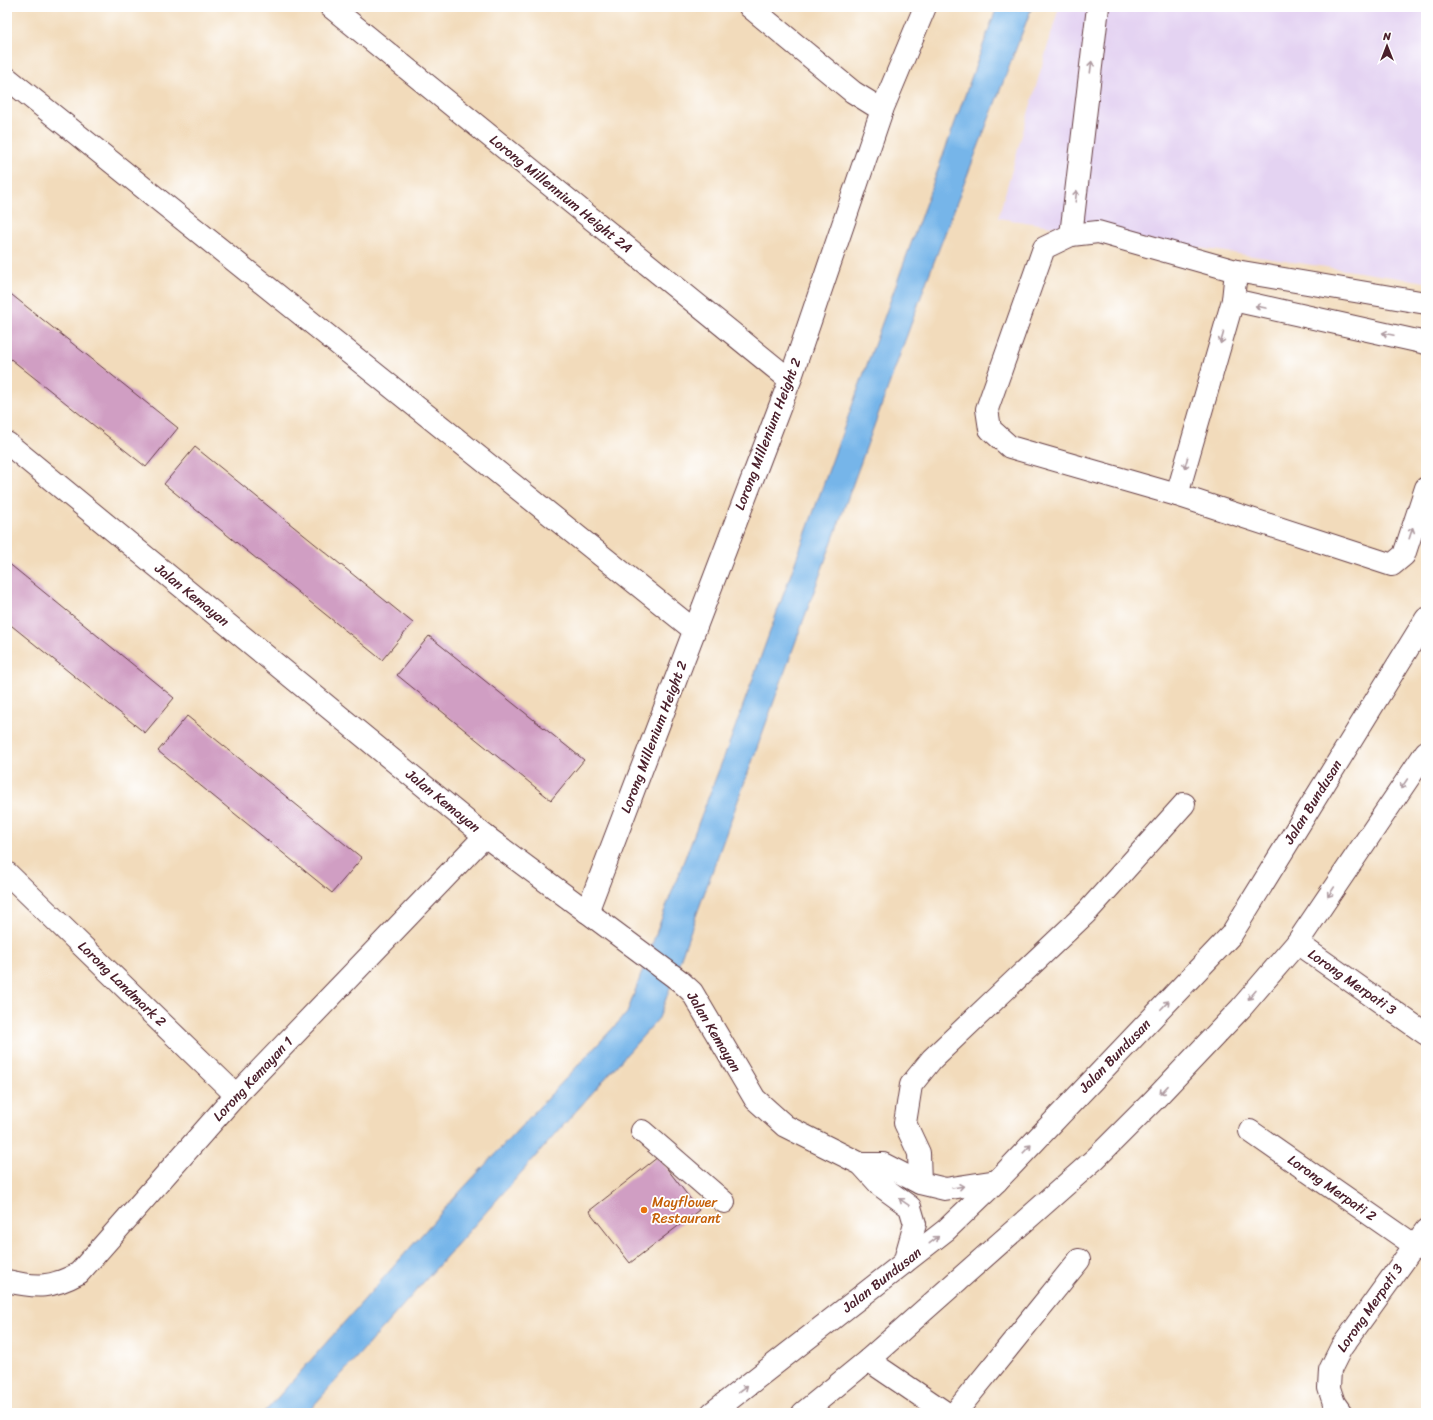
<svg xmlns="http://www.w3.org/2000/svg" width="1433" height="1420" font-family="Sriracha,sans-serif">
<style>
.built{fill:#e4d3f2}
.water{fill:#76b5e9;stroke:#606a8a}
.building{fill:#d09ec3}
.lines{fill:none;stroke-linecap:round;stroke-linejoin:round}
.minor-casing{stroke:#633b41;stroke-width:24}
.major-casing{stroke:#633b41;stroke-width:24}
.minor{stroke:#fff;stroke-width:22}
.major{stroke:#fff;stroke-width:22}
.oneway{stroke:#ae9aa0}
.food-dot{fill:#e8710a;stroke:#fff;stroke-width:1.5}
.labels{text-anchor:middle;dominant-baseline:central;stroke-width:3.5;stroke-linejoin:round;paint-order:stroke}
.street-label{font-size:14px;fill:#4a1f2b;stroke:#fff}
.food-label{font-size:14px;fill:#c56008;stroke:#fff;text-anchor:start}
</style>
<rect width="100%" height="100%" fill="#fff"/>
<filter id="ink" filterUnits="userSpaceOnUse"><feTurbulence type="fractalNoise" baseFrequency=".025" numOctaves="2"/><feDisplacementMap in="SourceGraphic" scale="8" xChannelSelector="R" yChannelSelector="G"/><feConvolveMatrix kernelMatrix="1 2 1 2 8 2 1 2 1" color-interpolation-filters="sRGB"/></filter>
<filter id="wash" filterUnits="userSpaceOnUse"><feTurbulence type="fractalNoise" baseFrequency=".012" numOctaves="4" result="noise"/><feDisplacementMap in="SourceGraphic" scale="16" xChannelSelector="R" yChannelSelector="G"/><feGaussianBlur stdDeviation="0.9" result="paint"/><feColorMatrix in="noise" values="0 0 0 0 0 0 0 0 0 0 0 0 0 0 0 0 0 1.4 0 .05"/><feComposite in="paint" operator="in"/></filter>
<g filter="url(#wash)">
<rect width="100%" height="100%" fill="#f2dbbb"/>
<path class="built" d="M1059 7H1426V282L998 218Z"/>
<path class="water" d="M997 7H1032L927 280 659 1018 307 1413H264L455 1197 627 1013 661 920 732 736Z"/>
<g id="blocks">
<g class="building">
<path d="M7 291 178 428 146 467 7 356Z"/>
<path d="M195 447 413 623 382 660 164 484Z"/>
<path d="M7 562 174 698 145 733 7 622Z"/>
<path d="M429 636 584 760 551 800 397 675Z"/>
<path d="M187 716 362 858 332 893 158 751Z"/>
<path d="M658 1157 699 1210 630 1263 589 1211Z"/>
</g>
</g>
</g>
<g filter="url(#ink)">
<use href="#blocks" fill-opacity="0" stroke="#633b41" stroke-width="1"/>
<g class="lines">
<defs>
<g id="minor">
<path d="M331 7 790 380"/>
<path d="M7 78 694 630"/>
<path d="M882 110 925 7"/>
<path d="M1071 235 1098 7"/>
<path d="M1233 300 1426 343"/>
<path d="M1426 303 1236 271 1098 232 1071 235 1044 248 987 409 990 429 1010 447 1177 495 1392 565 1404 555 1426 488"/>
<path d="M7 443 485 836 680 981 692 992 755 1099 785 1126 861 1164 881 1186 910 1207 915 1224 904 1263"/>
<path d="M1177 495 1233 300 1236 271"/>
<path d="M7 873 236 1095"/>
<path d="M587 912 790 380 882 110 853 92 750 7"/>
<path d="M1297 943 1426 1034"/>
<path d="M642 1131 724 1202"/>
<path d="M1250 1131 1414 1245"/>
<path d="M861 1164H883L920 1183 945 1189 997 1181"/>
<path d="M920 1183 919 1153 905 1123 911 1085 932 1059 1086 913 1184 804"/>
<path d="M7 1281C37 1288 52 1288 79 1273L236 1095 485 836"/>
<path d="M868 1360 946 1413"/>
<path d="M955 1413 1079 1260"/>
<path d="M1341 1413 1334 1403 1329 1388 1330 1370 1341 1348 1426 1230"/>
</g>
<g id="major">
<path d="M712 1413 946 1230 997 1181 1231 935 1426 619"/>
<path d="M803 1413 868 1360 1096 1158 1153 1101 1241 1008 1297 943 1426 752"/>
</g>
</defs>
<use href="#minor" class="minor-casing"/>
<use href="#major" class="major-casing"/>
<use href="#minor" class="minor"/>
<use href="#major" class="major"/>
</g>
<defs><path id="oneway-shaft" d="M-6 0H5M1.5-3L5.5 0L1.5 3" fill="none" stroke-width="1.6" stroke-linecap="round" stroke-linejoin="round"/></defs>
<g class="oneway">
<use href="#oneway-shaft" transform="translate(1091 67) rotate(-83)"/>
<use href="#oneway-shaft" transform="translate(1076 196) rotate(-83)"/>
<use href="#oneway-shaft" transform="translate(1261 307) rotate(-168)"/>
<use href="#oneway-shaft" transform="translate(1388 334) rotate(-168)"/>
<use href="#oneway-shaft" transform="translate(1222 338) rotate(106)"/>
<use href="#oneway-shaft" transform="translate(1186 463) rotate(106)"/>
<use href="#oneway-shaft" transform="translate(1411 533) rotate(-72)"/>
<use href="#oneway-shaft" transform="translate(1404 784) rotate(124)"/>
<use href="#oneway-shaft" transform="translate(1331 892) rotate(124)"/>
<use href="#oneway-shaft" transform="translate(1252 995) rotate(131)"/>
<use href="#oneway-shaft" transform="translate(1165 1005) rotate(-46)"/>
<use href="#oneway-shaft" transform="translate(1164 1090) rotate(133)"/>
<use href="#oneway-shaft" transform="translate(1027 1149) rotate(-46)"/>
<use href="#oneway-shaft" transform="translate(958 1187) rotate(-9)"/>
<use href="#oneway-shaft" transform="translate(904 1202) rotate(-145)"/>
<use href="#oneway-shaft" transform="translate(934 1240) rotate(-38)"/>
<use href="#oneway-shaft" transform="translate(743 1389) rotate(-38)"/>
</g>
</g>
<circle class="food-dot" cx="644" cy="1210" r="4"/>
<g class="labels">
<g class="street-label">
<text transform="translate(561 194) rotate(39)">Lorong Millennium Height 2A</text>
<text transform="translate(768 434) rotate(-69)">Lorong Millenium Height 2</text>
<text transform="translate(192 595) rotate(39)">Jalan Kemayan</text>
<text transform="translate(654 737) rotate(-69)">Lorong Millenium Height 2</text>
<text transform="translate(443 801) rotate(39)">Jalan Kemayan</text>
<text transform="translate(1313 802) rotate(-58)">Jalan Bundusan</text>
<text transform="translate(1352 982) rotate(35)">Lorong Merpati 3</text>
<text transform="translate(122 984) rotate(44)">Lorong Landmark 2</text>
<text transform="translate(714 1032) rotate(59)">Jalan Kemayan</text>
<text transform="translate(1115 1056) rotate(-46)">Jalan Bundusan</text>
<text transform="translate(253 1079) rotate(-47)">Lorong Kemayan 1</text>
<text transform="translate(1332 1188) rotate(35)">Lorong Merpati 2</text>
<text transform="translate(882 1280) rotate(-38)">Jalan Bundusan</text>
<text transform="translate(1370 1308) rotate(-55)">Lorong Merpati 3</text>
</g>
<g class="food-label">
<text x="652" y="1202">Mayflower<tspan x="652" dy="16">Restaurant</tspan></text>
</g>
</g>
<rect width="1433" height="1420" fill="none" stroke="#fff" stroke-width="24"/>
<g transform="translate(1387 46)" stroke="#ffffff" stroke-width="3" paint-order="stroke">
<path d="M0-3L7 15L0 10L-7 15Z" fill="#4a1f2b"/>
<text y="-6" font-size="11" font-weight="bold" text-anchor="middle" fill="#4a1f2b">N</text>
</g>
</svg>
